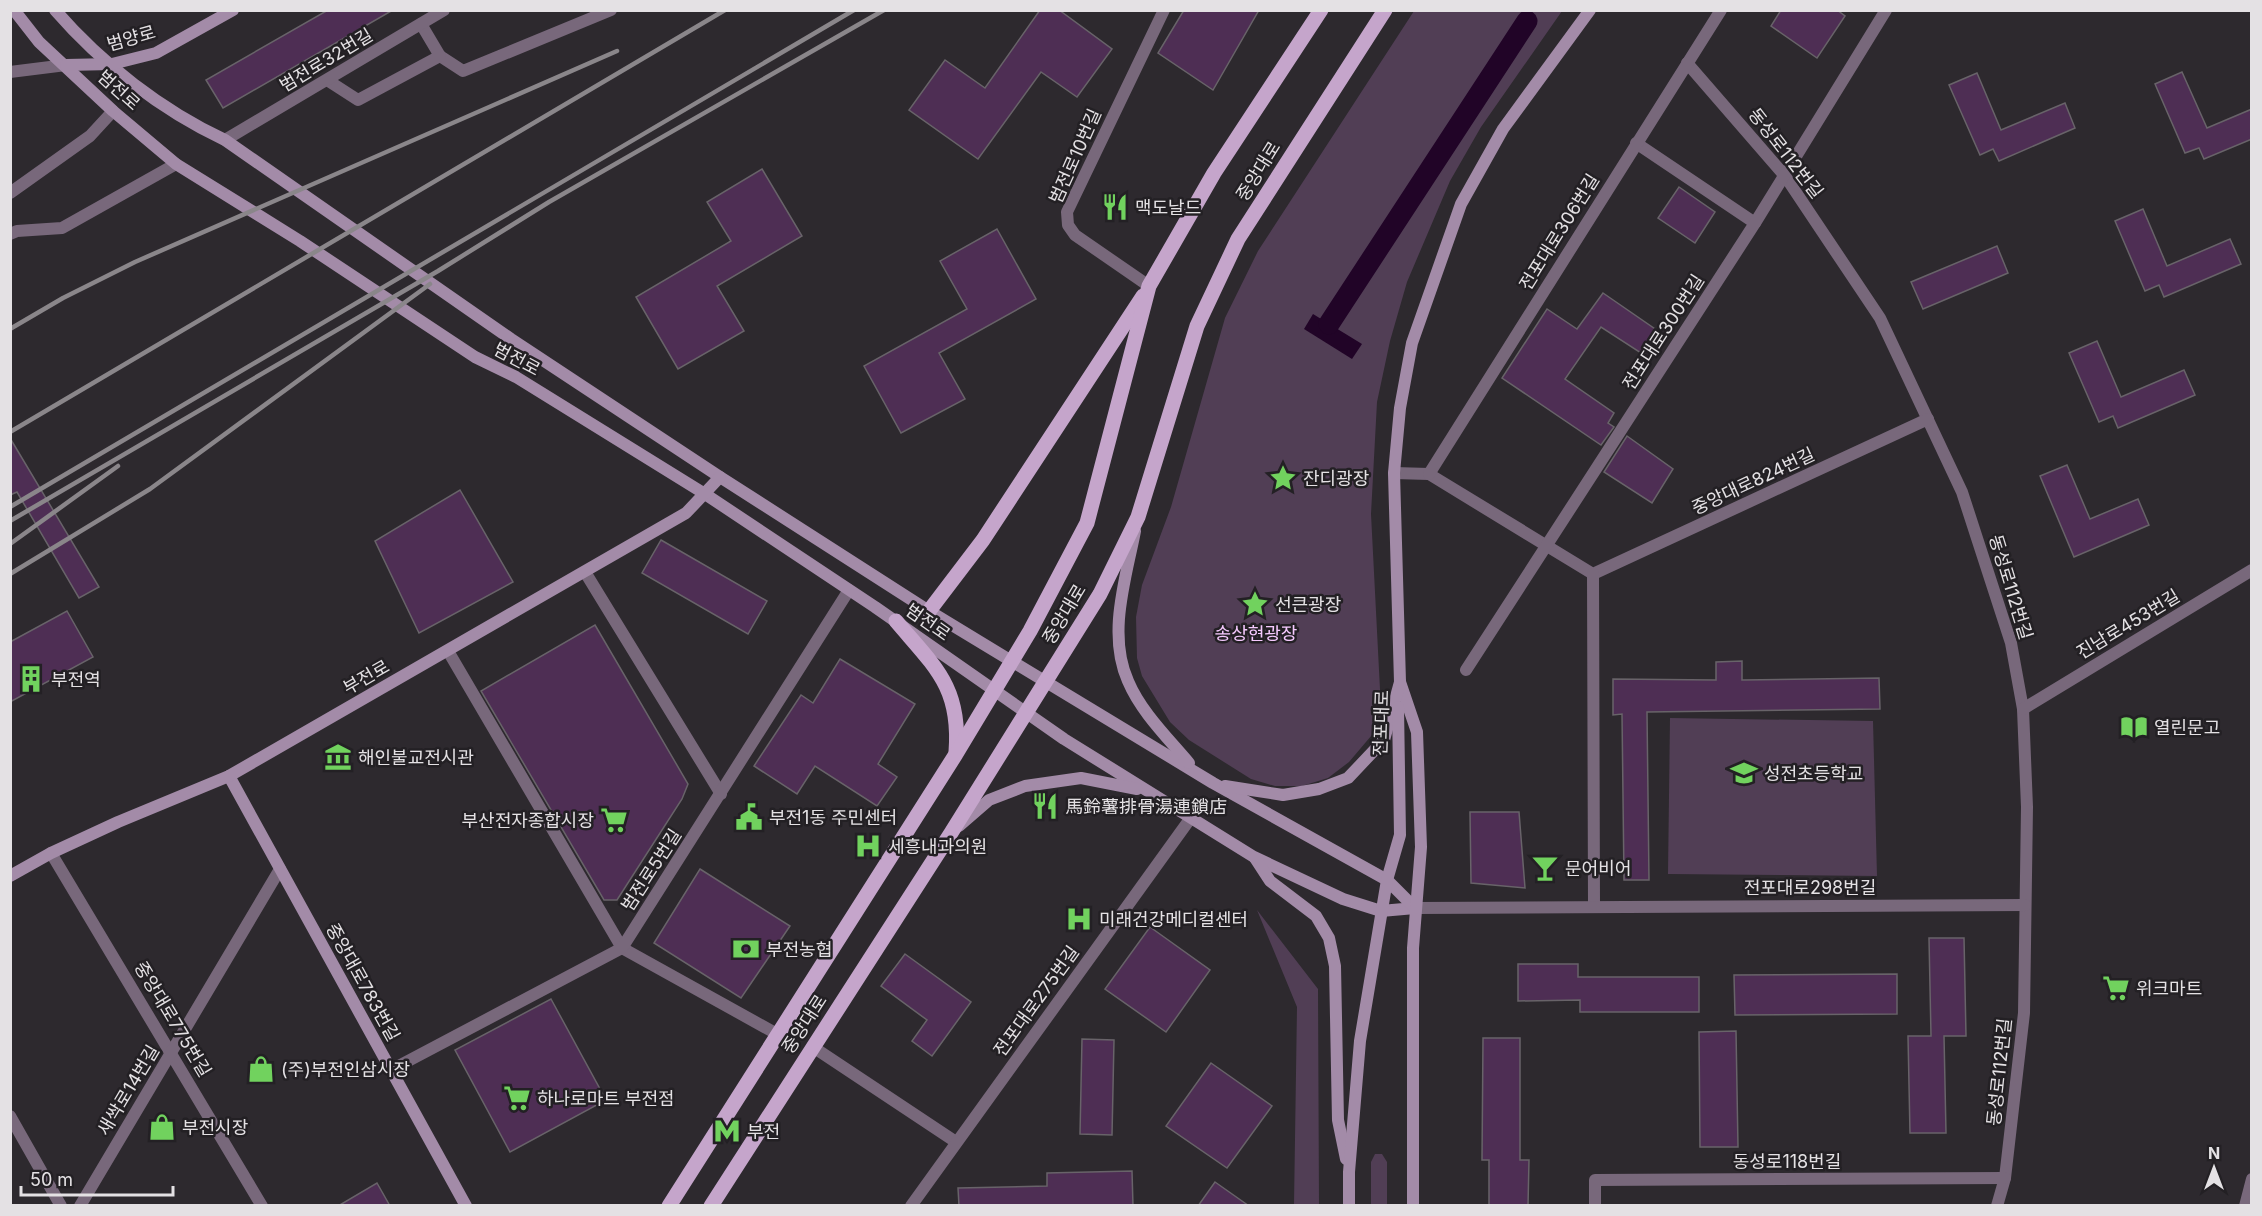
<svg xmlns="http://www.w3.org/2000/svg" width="2262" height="1216" font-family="Inter,'Noto Sans KR',sans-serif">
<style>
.green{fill:#513e55}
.water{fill:#210427}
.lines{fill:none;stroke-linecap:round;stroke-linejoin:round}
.canal{stroke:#210427;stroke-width:21}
.building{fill:#4e2e54;stroke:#686369;stroke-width:1.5}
.street{stroke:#78687b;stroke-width:12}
.secondary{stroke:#a38ba8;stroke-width:12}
.primary{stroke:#c5a5cb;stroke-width:15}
.rail{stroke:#8a868a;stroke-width:4.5}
.labels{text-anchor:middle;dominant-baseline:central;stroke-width:5;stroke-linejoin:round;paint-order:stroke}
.street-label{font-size:18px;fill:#e4e1e4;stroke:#232024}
.poi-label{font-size:18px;fill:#e4e1e4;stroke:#232024;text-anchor:start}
.park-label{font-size:18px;fill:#f5c9fe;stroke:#232024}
</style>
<rect width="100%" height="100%" fill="#2d292e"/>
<g class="green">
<path d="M1414 11H1562L1481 127 1450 181 1407 282 1390 341 1377 402 1371 514 1381 709 1377 729 1349 762 1328 778 1302 786H1275L1251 779 1189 740 1170 722 1142 676 1137 658 1136 617 1142 585 1171 507 1225 318 1258 251Z"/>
<path d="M1670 718 1873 721 1877 876 1668 874Z"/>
<path d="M1257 910 1318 989 1319 1205H1294L1297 1007Z"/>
<path d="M1375 1154H1382L1387 1162V1205H1371V1162Z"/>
</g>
<path class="water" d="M1313 314 1362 344 1352 359 1304 329Z"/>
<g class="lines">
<path class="canal" d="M1329 324 1527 21"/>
</g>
<g class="building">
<path d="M328 10H393L223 108 206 80Z"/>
<path d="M1040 10H1059L1112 49 1077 97 1041 72 978 159 909 110 945 60 985 88Z"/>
<path d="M1184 10H1259L1213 90 1158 53Z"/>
<path d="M1781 10H1837L1845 16 1817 58 1771 26Z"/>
<path d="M2182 72 2207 128 2252 109V139L2204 159 2199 148 2185 153 2155 84Z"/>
<path d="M1977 73 2001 130 2065 103 2075 128 1999 161 1993 149 1980 155 1949 85Z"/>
<path d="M762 169 802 236 717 286 744 331 678 369 636 297 731 241 707 202Z"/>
<path d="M1679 187 1715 212 1695 243 1658 218Z"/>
<path d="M2143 209 2167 266 2230 239 2241 264 2164 297 2159 285 2145 291 2115 221Z"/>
<path d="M997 229 1036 299 939 353 965 399 901 433 864 366 967 309 940 261Z"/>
<path d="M1997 246 2008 273 1923 309 1911 282Z"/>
<path d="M1603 293 1658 331 1644 355 1601 327 1565 379 1614 413 1608 423 1614 427 1601 445 1502 378 1547 309 1577 329Z"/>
<path d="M2097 341 2121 397 2184 370 2195 395 2118 428 2113 416 2099 422 2069 353Z"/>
<path d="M1627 436 1673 469 1652 503 1604 472Z"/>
<path d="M10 438 99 587 79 598 17 492 10 495Z"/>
<path d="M2067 465 2090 519 2138 499 2149 525 2074 557 2040 476Z"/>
<path d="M460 490 513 582 419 633 375 541Z"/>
<path d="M661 540 767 601 748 634 642 573Z"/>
<path d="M67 611 93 657 10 702V642Z"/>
<path d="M595 625 688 784 682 799 617 900H604L481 691Z"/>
<path d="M840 659 915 704 878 764 897 777 877 806 815 766 797 794 754 766 801 695 813 703Z"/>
<path d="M1742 661V680L1879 678 1880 709 1647 712 1649 880H1624L1622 714 1613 715V679L1716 680V662Z"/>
<path d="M1470 812H1519L1525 888 1471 883Z"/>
<path d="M700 869 790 926 741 998 654 943Z"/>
<path d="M1150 927 1210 970 1166 1032 1105 989Z"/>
<path d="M1929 938H1964L1966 1036H1944L1946 1133H1910L1908 1036H1931Z"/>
<path d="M905 954 971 1002 932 1056 912 1041 927 1020 881 986Z"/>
<path d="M1518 964H1578V977H1699V1012H1580V1000L1518 1001Z"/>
<path d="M1897 974V1014L1735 1015 1734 975Z"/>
<path d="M551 999 606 1100 510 1152 455 1050Z"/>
<path d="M1736 1031 1738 1147H1700L1699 1032Z"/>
<path d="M1483 1038H1520V1160H1529L1528 1206H1489V1160H1482Z"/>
<path d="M1082 1039 1114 1040 1112 1135 1080 1134Z"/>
<path d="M1211 1063 1272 1106 1227 1168 1166 1126Z"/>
<path d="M1132 1171 1133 1206H959L958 1188 1047 1186V1173Z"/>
<path d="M1215 1182 1249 1206H1198Z"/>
<path d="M377 1183 390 1206H338Z"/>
</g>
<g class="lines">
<g class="street">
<path d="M440 56 463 71 611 10"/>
<path d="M1687 63 1785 176 1880 318 1962 492 2011 643 2023 709 2027 807 2024 1013 2005 1178 1997 1206"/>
<path d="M10 72 66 65"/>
<path d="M327 80 358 100 440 56 421 24"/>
<path d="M225 140 444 10"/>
<path d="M1636 143 1755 223"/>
<path d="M10 193 90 136 113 111"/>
<path d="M10 234 17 231 62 228 176 164"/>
<path d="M1149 286 1075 235 1068 225 1067 212 1164 10"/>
<path d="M1394 473 1429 474"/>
<path d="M1429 474 1593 574 1928 419"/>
<path d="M1429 474 1721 10"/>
<path d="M585 572 721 794"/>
<path d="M1593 574 1594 906"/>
<path d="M448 651 622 948"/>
<path d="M1466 670 1755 223 1886 10"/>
<path d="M2023 709 2252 570"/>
<path d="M51 853 262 1206"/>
<path d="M1415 908 2025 905"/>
<path d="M622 948 777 1034"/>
<path d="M813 1047 956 1142"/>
<path d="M391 1070 622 948 849 590"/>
<path d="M10 1116 61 1206"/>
<path d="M80 1206 280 869"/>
<path d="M911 1206 1190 819"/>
<path d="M1595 1206V1180L2005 1178"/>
<path d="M2245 1206 2252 1179"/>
</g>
<g class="secondary">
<path d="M14 10 39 42 113 111 176 164 300 241 475 357 516 377 705 494 875 607 1064 739 1254 857 1343 899 1381 911 1415 908"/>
<path d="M55 10C102 64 161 110 225 140L511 339 720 477 929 611 1213 783 1387 880 1415 908"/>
<path d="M66 65 112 64 156 53 233 10"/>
<path d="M1135 531C1126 578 1107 634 1128 681 1141 712 1168 738 1189 763"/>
<path d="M1400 682 1417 732 1421 847 1413 948V1206"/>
<path d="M229 776 466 1206"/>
<path d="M1225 786 1283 795 1319 789 1348 778 1384 740 1400 682 1394 473 1400 408 1412 343 1461 204 1503 129 1590 10"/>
<path d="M959 826 989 800 1025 786 1081 778 1137 789"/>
<path d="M1255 858 1270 881 1316 916 1329 938 1335 966 1338 1120 1346 1159"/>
<path d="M10 876 51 853 118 822 229 776 686 513 720 477"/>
<path d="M1349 1206V1172L1360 1041 1387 880 1400 835 1398 707"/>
</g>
<g class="primary">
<path d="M929 611 983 540 1143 296"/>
<path d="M896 621C935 667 961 687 956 752"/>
<path d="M669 1206 956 754 1030 631 1087 523 1149 286 1214 173 1321 10"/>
<path d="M711 1206 951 833 1100 594 1138 517 1197 326 1238 239 1385 10"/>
</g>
<g class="rail">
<path d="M10 329 63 298 135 262 617 51"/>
<path d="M10 432 725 10"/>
<path d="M10 507 854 10"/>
<path d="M10 521 438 271 549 202 884 10"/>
<path d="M10 544 118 466"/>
<path d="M10 574 150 489 430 284"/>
</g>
</g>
<defs>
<symbol id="restaurant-bare" viewBox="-9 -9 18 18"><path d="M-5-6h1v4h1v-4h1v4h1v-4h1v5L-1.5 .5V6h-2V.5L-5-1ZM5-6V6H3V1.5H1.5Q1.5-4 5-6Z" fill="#71d25e" stroke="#232024" stroke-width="2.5" paint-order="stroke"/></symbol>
<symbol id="sight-bare" viewBox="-9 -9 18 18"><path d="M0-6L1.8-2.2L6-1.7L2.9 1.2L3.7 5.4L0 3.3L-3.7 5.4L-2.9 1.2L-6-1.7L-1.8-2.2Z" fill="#71d25e" stroke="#232024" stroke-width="2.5" paint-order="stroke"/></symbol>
<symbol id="building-bare" viewBox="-9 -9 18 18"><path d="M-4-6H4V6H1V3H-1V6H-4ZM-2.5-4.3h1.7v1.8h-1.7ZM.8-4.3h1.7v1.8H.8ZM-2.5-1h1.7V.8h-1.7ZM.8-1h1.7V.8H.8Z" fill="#71d25e" stroke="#232024" stroke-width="2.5" paint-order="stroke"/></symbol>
<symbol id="library-bare" viewBox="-9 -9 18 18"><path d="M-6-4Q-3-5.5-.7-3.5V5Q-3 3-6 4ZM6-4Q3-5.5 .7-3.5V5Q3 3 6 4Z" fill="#71d25e" stroke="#232024" stroke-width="2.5" paint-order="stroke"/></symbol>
<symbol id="museum-bare" viewBox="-9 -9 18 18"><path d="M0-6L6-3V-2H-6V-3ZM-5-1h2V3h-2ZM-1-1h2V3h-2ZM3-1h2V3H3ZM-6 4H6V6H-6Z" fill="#71d25e" stroke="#232024" stroke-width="2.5" paint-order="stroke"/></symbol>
<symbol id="school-bare" viewBox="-9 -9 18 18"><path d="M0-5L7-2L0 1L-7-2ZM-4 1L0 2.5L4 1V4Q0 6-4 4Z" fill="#71d25e" stroke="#232024" stroke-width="2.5" paint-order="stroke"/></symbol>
<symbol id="civic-bare" viewBox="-9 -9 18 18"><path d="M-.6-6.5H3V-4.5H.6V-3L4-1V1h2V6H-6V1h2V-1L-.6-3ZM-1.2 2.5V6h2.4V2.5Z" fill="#71d25e" stroke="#232024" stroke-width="2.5" paint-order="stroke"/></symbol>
<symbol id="supermarket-bare" viewBox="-9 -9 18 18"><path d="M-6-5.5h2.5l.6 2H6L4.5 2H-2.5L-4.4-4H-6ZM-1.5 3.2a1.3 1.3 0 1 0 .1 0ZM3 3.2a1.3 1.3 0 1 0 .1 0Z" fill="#71d25e" stroke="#232024" stroke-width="2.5" paint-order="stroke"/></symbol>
<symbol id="hospital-bare" viewBox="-9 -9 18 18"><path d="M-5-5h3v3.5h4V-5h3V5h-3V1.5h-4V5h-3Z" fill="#71d25e" stroke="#232024" stroke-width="2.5" paint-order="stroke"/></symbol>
<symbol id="bar-bare" viewBox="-9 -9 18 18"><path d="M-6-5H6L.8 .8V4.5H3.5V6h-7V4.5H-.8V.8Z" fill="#71d25e" stroke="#232024" stroke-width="2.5" paint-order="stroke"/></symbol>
<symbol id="bank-bare" viewBox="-9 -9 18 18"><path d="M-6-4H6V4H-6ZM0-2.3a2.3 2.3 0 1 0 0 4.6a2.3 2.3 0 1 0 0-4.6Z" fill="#71d25e" stroke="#232024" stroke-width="2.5" paint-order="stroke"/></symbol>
<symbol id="shop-bare" viewBox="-9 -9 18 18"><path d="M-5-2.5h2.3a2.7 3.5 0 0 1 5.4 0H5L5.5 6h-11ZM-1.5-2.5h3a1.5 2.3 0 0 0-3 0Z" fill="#71d25e" stroke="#232024" stroke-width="2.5" paint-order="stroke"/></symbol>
<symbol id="metro-bare" viewBox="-9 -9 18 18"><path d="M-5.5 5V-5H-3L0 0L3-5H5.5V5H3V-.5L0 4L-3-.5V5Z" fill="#71d25e" stroke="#232024" stroke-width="2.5" paint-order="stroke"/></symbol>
</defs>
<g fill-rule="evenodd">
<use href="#restaurant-bare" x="1096" y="188" width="38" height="38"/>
<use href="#sight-bare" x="1264" y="459" width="38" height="38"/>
<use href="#sight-bare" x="1236" y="585" width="38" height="38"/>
<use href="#building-bare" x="12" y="660" width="38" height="38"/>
<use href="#library-bare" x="2115" y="708" width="38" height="38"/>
<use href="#museum-bare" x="319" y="738" width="38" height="38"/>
<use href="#school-bare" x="1725" y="754" width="38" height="38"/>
<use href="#restaurant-bare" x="1026" y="787" width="38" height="38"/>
<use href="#civic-bare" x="730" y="798" width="38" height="38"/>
<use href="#supermarket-bare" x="595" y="801" width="38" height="38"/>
<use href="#hospital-bare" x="849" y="827" width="38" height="38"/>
<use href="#bar-bare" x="1526" y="849" width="38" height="38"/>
<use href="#hospital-bare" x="1060" y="900" width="38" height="38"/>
<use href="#bank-bare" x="727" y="930" width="38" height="38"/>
<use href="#supermarket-bare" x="2097" y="969" width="38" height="38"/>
<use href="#shop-bare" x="242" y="1050" width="38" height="38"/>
<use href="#supermarket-bare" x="498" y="1079" width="38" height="38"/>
<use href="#shop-bare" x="143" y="1108" width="38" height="38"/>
<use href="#metro-bare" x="708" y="1112" width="38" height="38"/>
</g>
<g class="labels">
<g class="street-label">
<text transform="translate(131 38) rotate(-16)">범양로</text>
<text transform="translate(326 60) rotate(-31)">범전로32번길</text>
<text transform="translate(119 90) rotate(42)">범전로</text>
<text transform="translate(1786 153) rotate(52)">동성로112번길</text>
<text transform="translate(1075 156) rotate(-66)">범전로10번길</text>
<text transform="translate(1258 171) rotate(-58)">중앙대로</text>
<text transform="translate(1559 232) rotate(-58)">전포대로306번길</text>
<text transform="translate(1663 332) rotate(-57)">전포대로300번길</text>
<text transform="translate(517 359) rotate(28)">범전로</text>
<text transform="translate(1753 481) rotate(-25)">중앙대로824번길</text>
<text transform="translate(2011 587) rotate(73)">동성로112번길</text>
<text transform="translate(1064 614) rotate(-59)">중앙대로</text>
<text transform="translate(928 622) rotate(35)">범전로</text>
<text transform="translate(2128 624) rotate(-31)">진남로453번길</text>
<text transform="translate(366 677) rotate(-30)">부전로</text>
<text transform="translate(1381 723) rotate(-88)">전포대로</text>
<text transform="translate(651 870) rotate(-57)">범전로5번길</text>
<text x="1810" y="887">전포대로298번길</text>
<text transform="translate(363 982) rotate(61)">중앙대로783번길</text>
<text transform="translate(1036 1001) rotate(-54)">전포대로275번길</text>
<text transform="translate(173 1019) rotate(59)">중앙대로775번길</text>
<text transform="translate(804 1024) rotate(-57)">중앙대로</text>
<text transform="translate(1999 1072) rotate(-84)">동성로112번길</text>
<text transform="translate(128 1090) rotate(-59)">새싹로14번길</text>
<text x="1787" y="1161">동성로118번길</text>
</g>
<g class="poi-label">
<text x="1135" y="207">맥도날드</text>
<text x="1303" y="478">잔디광장</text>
<text x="1275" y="604">선큰광장</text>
<text x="51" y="679">부전역</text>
<text x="2154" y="727">열린문고</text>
<text x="358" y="757">해인불교전시관</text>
<text x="1764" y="773">성전초등학교</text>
<text x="1065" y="806">馬鈴薯排骨湯連鎖店</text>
<text x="769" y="817">부전1동 주민센터</text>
<text x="594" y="820" text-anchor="end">부산전자종합시장</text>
<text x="888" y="846">세흥내과의원</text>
<text x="1565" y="868">문어비어</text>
<text x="1099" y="919">미래건강메디컬센터</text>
<text x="766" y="949">부전농협</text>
<text x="2136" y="988">위크마트</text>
<text x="281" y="1069">(주)부전인삼시장</text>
<text x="537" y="1098">하나로마트 부전점</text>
<text x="182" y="1127">부전시장</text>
<text x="747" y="1131">부전</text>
</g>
<g class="park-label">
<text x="1256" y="633">송상현광장</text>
</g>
</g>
<rect width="2262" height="1216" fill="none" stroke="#e4e1e4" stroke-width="24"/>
<g transform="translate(2214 1168)" stroke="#232024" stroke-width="4.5" paint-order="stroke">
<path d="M0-4.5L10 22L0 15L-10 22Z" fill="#e4e1e4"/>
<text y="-9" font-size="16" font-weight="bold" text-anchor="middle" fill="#e4e1e4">N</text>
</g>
<path d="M21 1186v9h152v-9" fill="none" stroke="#e4e1e4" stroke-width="3"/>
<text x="30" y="1186" font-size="18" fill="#e4e1e4" stroke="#232024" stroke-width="4.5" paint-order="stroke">50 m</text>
</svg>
